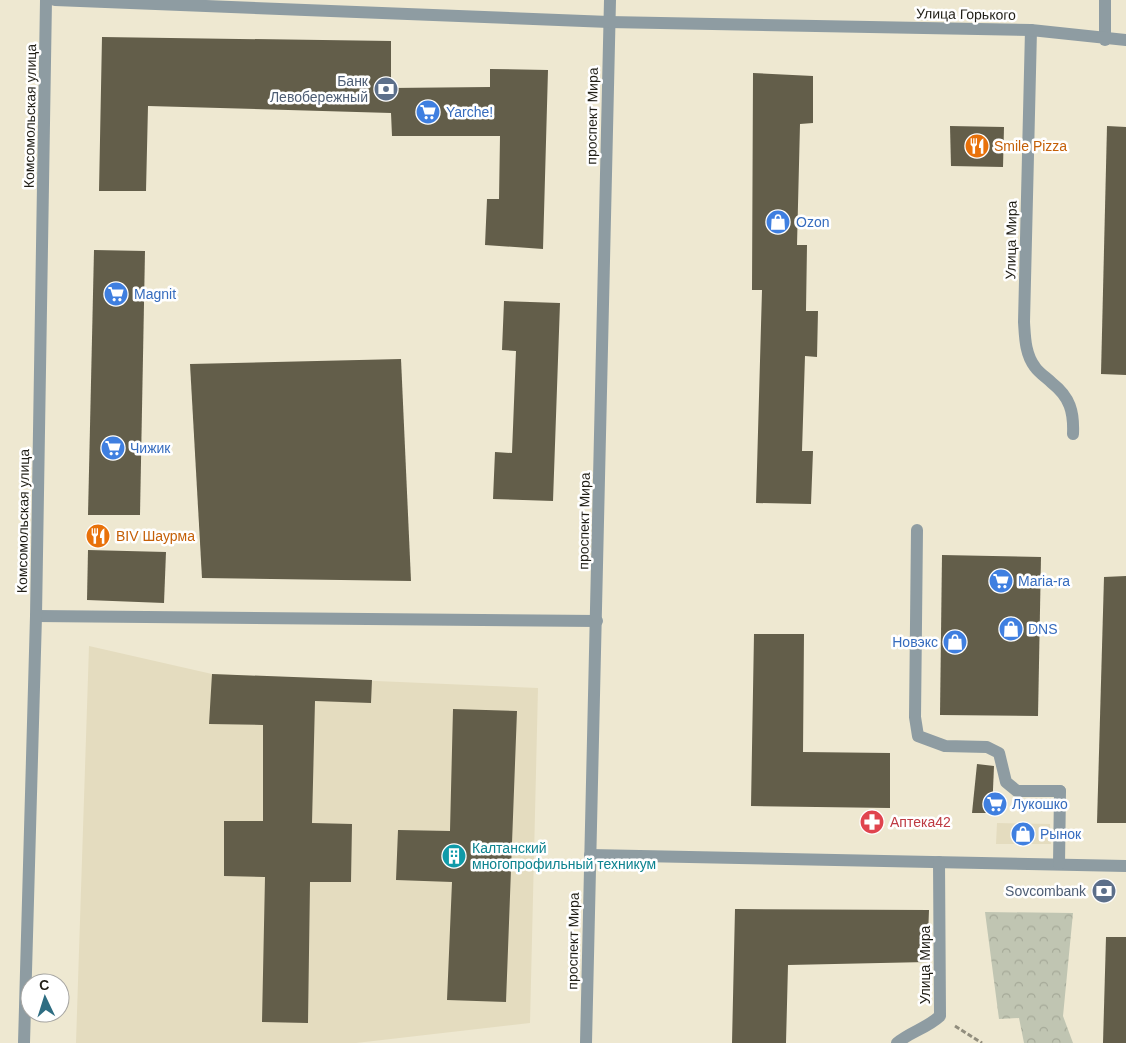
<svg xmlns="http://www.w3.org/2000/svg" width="1126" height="1043" font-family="Arial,sans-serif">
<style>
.built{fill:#e4dcbf}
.forest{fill:url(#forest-crowns)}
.building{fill:#635e4a}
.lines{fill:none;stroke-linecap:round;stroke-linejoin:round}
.path{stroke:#918d7d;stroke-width:3;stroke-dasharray:5 2.5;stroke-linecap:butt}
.service{stroke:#8e9ca2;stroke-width:12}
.pedestrian{stroke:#8e9ca2;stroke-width:12}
.minor{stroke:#8e9ca2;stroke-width:12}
.tertiary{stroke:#8e9ca2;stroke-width:12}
.labels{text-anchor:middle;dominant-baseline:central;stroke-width:5;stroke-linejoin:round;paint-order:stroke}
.street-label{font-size:14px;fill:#201e16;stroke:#fff}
.service-label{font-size:14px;fill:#4e5e75;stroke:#fff;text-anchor:end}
.shop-label{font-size:14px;fill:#366cbe;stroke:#fff;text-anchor:start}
.food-label{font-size:14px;fill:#c56008;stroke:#fff;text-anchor:start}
.health-label{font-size:14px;fill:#be3a42;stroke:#fff;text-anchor:start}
.culture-label{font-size:14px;fill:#0d838f;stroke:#fff;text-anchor:start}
</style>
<defs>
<pattern id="forest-crowns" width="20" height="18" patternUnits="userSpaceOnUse" patternTransform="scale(1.25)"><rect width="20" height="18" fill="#c0c5b2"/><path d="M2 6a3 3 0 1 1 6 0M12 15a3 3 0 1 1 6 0" fill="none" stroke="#a5a998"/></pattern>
</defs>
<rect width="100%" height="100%" fill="#eee8d1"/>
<g class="built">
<path d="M89 646 212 674 538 688 530 1023 356 1043H76Z"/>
<path d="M997 823 1050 824 1051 844H996Z"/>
</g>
<path class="forest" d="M985 912 1073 913 1063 1016 1073 1043H1024L1019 1018 999 1019Z"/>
<g class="building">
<path d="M102 37 391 41V88L490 87V69L548 70 543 249 485 245 487 199H499L500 136H392L391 113 148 106 146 191H99Z"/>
<path d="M753 73 813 76V123L800 124 797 245H807L806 311H818L817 357 805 356 802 451H813L811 504 756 503 762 290H752Z"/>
<path d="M950 126 1004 127 1003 167 951 166Z"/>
<path d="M1107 126 1126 127V375L1101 374Z"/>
<path d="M94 250 145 251 140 515H88Z"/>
<path d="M504 301 560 303 553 501 493 499 495 452 512 453 516 351 502 350Z"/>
<path d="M401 359 411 581 202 578 190 364Z"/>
<path d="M88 550 166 552 164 603 87 600Z"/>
<path d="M942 555 1041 557 1038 716 940 715Z"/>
<path d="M1126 576V823H1097L1104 577Z"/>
<path d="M754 634H804L803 752 890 753V808L751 806Z"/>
<path d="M212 674 372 680 371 703 315 701 312 823 352 824 351 882H310L308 1023 262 1022 265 877 224 876V821H263V725L209 724Z"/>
<path d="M453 709 517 711 506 1002 447 1000 452 882 396 880 398 830 450 831Z"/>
<path d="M977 764 994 766 992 813H972Z"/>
<path d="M735 909 929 910 927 962 788 965 786 1043H732Z"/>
<path d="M1106 937H1126V1043H1103Z"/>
</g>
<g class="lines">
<path class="path" d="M955 1026 982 1043"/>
<g class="service">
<path d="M1105 0V40"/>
<path d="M1031 30 1024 322C1025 337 1025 354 1035 367 1039 373 1047 378 1052 383 1070 397 1074 412 1073 434"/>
<path d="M917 530 915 717 918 736 945 746 987 747 999 753 1006 782 1017 791H1060"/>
<path d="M36 616 597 621"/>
<path d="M590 855 1126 866"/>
<path d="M897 1043C910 1032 927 1028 940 1016L939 862"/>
</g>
<path class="pedestrian" d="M586 1043 610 0"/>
<g class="minor">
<path d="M55 0 609 22 1031 30 1126 40"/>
<path d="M1059 864 1060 791"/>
</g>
<path class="tertiary" d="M24 1043 36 616 46 0"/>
</g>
<defs>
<symbol id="bank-disc" viewBox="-11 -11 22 22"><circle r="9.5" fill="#5c6f8a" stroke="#fff"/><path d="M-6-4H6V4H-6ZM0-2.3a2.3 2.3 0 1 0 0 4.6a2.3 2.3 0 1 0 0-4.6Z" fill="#fff"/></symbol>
<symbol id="supermarket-disc" viewBox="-11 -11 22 22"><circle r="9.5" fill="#3f7fe0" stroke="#fff"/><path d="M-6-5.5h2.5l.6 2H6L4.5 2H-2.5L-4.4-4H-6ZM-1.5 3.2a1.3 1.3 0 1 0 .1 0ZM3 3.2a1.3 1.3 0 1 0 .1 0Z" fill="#fff"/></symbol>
<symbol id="restaurant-disc" viewBox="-11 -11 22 22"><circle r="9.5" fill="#e8710a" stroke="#fff"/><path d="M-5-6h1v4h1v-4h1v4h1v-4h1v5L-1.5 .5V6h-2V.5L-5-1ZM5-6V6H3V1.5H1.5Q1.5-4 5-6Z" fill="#fff"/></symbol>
<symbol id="shop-disc" viewBox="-11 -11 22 22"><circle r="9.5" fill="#3f7fe0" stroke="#fff"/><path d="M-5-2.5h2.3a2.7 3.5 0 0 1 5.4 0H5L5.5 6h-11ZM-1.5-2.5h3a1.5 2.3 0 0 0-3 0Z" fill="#fff"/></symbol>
<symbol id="pharmacy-disc" viewBox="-11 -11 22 22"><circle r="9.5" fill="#e0444e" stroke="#fff"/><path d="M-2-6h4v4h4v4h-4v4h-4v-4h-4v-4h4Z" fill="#fff"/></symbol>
<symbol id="building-disc" viewBox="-11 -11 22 22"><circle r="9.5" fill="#0f9aa8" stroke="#fff"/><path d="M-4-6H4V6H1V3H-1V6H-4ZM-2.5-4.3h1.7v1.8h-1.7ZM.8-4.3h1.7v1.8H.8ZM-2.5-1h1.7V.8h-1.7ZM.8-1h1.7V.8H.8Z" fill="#fff"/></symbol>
</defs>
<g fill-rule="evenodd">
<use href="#bank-disc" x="372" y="75" width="28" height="28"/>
<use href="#supermarket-disc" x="414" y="98" width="28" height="28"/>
<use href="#restaurant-disc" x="963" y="132" width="28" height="28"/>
<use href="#shop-disc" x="764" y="208" width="28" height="28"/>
<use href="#supermarket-disc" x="102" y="280" width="28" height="28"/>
<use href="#supermarket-disc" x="99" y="434" width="28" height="28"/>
<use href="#restaurant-disc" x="84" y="522" width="28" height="28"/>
<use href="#supermarket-disc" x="987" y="567" width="28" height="28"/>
<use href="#shop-disc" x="997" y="615" width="28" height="28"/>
<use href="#shop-disc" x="941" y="628" width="28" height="28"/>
<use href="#supermarket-disc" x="981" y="790" width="28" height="28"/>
<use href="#pharmacy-disc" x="858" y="808" width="28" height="28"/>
<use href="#shop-disc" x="1009" y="820" width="28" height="28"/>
<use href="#building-disc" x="440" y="842" width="28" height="28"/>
<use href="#bank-disc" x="1090" y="877" width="28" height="28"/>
</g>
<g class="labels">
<g class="street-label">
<text transform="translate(966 14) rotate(1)">Улица Горького</text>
<text transform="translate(30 116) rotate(-89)">Комсомольская улица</text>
<text transform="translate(592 116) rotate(-89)">проспект Мира</text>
<text transform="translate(1011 240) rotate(-89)">Улица Мира</text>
<text transform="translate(23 521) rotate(-89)">Комсомольская улица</text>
<text transform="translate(584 521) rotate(-89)">проспект Мира</text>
<text transform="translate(573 941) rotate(-89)">проспект Мира</text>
<text transform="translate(925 965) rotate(-90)">Улица Мира</text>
</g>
<g class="service-label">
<text x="368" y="81">Банк<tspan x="368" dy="16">Левобережный</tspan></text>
<text x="1086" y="891">Sovcombank</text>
</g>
<g class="shop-label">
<text x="446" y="112">Yarche!</text>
<text x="796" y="222">Ozon</text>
<text x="134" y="294">Magnit</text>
<text x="130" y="448">Чижик</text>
<text x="1018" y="581">Maria-ra</text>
<text x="1028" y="629">DNS</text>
<text x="938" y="642" text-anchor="end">Новэкс</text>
<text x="1012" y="804">Лукошко</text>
<text x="1040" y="834">Рынок</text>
</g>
<g class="food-label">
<text x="994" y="146">Smile Pizza</text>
<text x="116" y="536">BIV Шаурма</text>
</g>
<g class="health-label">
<text x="890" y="822">Аптека42</text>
</g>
<g class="culture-label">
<text x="472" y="848">Калтанский<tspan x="472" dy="16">многопрофильный техникум</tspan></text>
</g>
</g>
<g transform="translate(45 998) rotate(356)"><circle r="24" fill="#ffffff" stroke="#a6a5a2"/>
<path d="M0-4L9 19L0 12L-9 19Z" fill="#2e6d82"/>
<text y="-8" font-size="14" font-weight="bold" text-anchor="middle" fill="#201e16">С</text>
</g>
</svg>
